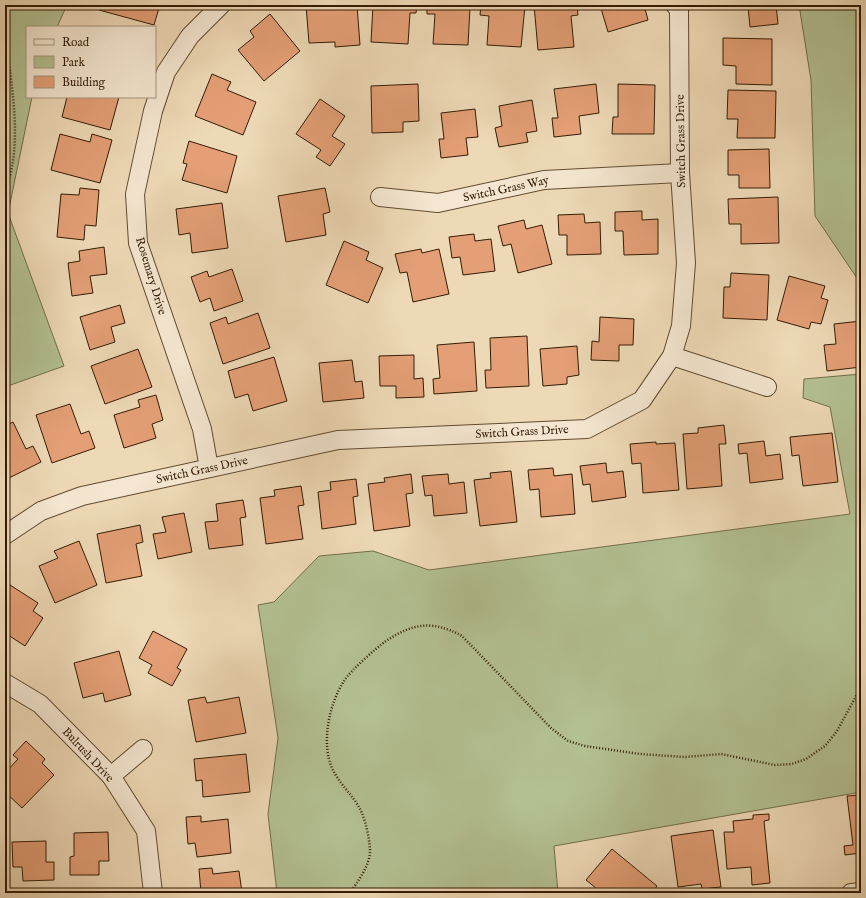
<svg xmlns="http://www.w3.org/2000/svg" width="866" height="898" font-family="'IM FELL English',serif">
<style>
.green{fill:#b3c092;stroke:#726e4b}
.building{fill:#e49f76;stroke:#321c04}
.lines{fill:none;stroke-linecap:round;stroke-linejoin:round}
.street-casing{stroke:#614b30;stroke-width:20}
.path{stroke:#321c04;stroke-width:2.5;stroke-dasharray:1 2;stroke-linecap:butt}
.street{stroke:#f4e6d0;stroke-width:18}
.labels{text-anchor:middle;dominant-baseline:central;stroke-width:3;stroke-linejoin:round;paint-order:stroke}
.street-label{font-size:12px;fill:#321c04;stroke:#f4e6d0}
</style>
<rect width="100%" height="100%" fill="#eed9b6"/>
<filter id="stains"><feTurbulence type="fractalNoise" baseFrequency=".005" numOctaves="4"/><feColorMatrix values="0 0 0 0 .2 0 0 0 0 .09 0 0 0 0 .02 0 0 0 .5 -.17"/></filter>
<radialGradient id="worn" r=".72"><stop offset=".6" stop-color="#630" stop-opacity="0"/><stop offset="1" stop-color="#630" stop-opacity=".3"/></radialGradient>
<g class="green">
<path d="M5 5H67L57 27H27V97H32L8 213 64 366 5 387Z"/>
<path d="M799 5H861V284L815 216 811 80Z"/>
<path d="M861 374V792L554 846 558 893H277L268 814 278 738 258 605 274 602 319 556 373 551 429 570 850 514 830 407 803 398 804 379Z"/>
</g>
<g class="building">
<path d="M101 5H164L162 9 159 8 154 25 99 10Z"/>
<path d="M306 5H357L360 45 335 47V42L309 43Z"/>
<path d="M373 5H417L416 13H410L408 44 371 42Z"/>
<path d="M427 5H454V7L470 8 468 45 433 44 435 14H427Z"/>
<path d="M481 5 525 6 521 47 487 45 489 16 480 15Z"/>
<path d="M534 5H577L578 15 571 16 574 47 538 50Z"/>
<path d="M600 5H644L648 20 608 32Z"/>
<path d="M718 5H776L778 24 750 27 748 6 719 9Z"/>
<path d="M270 14 300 51 264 81 238 50 254 37 250 31Z"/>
<path d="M723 38 772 39V85L736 84V66L723 65Z"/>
<path d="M212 74 231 82 227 90 256 102 243 135 195 116Z"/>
<path d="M418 84 419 121 403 122V132L372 133 371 86Z"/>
<path d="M596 84 599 113 579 116 581 134 554 137 552 118H558L554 89Z"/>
<path d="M618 84 655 85 654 134H612L613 117H618Z"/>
<path d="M728 90 776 91 775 138H737L738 119H727Z"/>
<path d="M67 97H119L110 130 62 117Z"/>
<path d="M320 99 345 116 332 136 345 144 330 166 316 157 321 150 296 134Z"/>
<path d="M532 100 537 131 526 133 528 142 499 147 495 128 502 126 499 106Z"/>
<path d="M475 109 478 137 466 138 468 155 441 158 439 139H444L441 113Z"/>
<path d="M60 134 90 142 92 134 112 140 100 183 51 170Z"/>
<path d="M189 141 237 156 227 193 182 180 187 164 183 163Z"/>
<path d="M769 149 770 188H739V175H728V150Z"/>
<path d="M80 188 99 190 96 226 85 225 84 240 57 237 61 194 79 195Z"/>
<path d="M325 188 330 212 323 214 326 235 286 242 278 196Z"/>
<path d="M778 197 779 243 741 244V224H729L728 199Z"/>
<path d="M222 203 228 248 192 253 190 233 179 235 176 209Z"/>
<path d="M642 211V220L658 219V254L624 255 623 231H615V212Z"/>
<path d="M584 214 585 223 600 222 601 254 567 255V235H559L558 215Z"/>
<path d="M524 220 526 229 542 225 552 264 518 273 511 244 503 246 498 226Z"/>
<path d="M474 234 475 241 491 239 495 271 463 275 460 257 452 258 449 237Z"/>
<path d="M344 241 369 252 366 260 383 268 368 303 326 285Z"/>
<path d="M104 247 107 274 90 276 93 293 72 296 68 263 80 261 79 251Z"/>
<path d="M421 249 422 253 439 249 449 294 413 302 407 272 400 273 395 254Z"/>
<path d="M232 269 243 301 214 311 210 298 200 302 191 277 207 271 209 277Z"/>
<path d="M731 273 769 275 767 320 723 318 724 287H730Z"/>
<path d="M789 276 825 286 821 298 828 300 821 324 811 322 809 329 777 320Z"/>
<path d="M120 305 125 323 111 327 115 342 90 350 80 317Z"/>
<path d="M258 313 270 348 223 364 210 323 226 317 228 324Z"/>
<path d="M600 317 634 319 633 345H619V361L591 360 592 341 599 342Z"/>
<path d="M861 321V367L827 371 824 345 836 344 834 324Z"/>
<path d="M527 336 529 386 486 388 485 370H491L490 338Z"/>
<path d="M474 342 477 391 434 394 433 379 440 378 437 345Z"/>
<path d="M577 346 579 375 567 377V384L543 386 540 349Z"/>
<path d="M138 349 152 387 105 404 91 366Z"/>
<path d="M414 355V379L423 378 424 397 396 398V386H380L379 356Z"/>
<path d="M274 357 287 401 253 411 248 394 235 398 228 371Z"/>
<path d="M352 360 355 382 362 381 364 398 323 402 319 363Z"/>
<path d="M156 395 163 420 152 424 156 438 124 448 114 415 140 407 138 400Z"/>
<path d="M70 404 81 434 89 431 95 448 52 463 36 415Z"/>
<path d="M13 422 26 449 33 446 41 462 5 480V426Z"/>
<path d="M724 425 726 444H719L722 486 687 489 683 434 698 433V428Z"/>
<path d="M832 433 838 482 803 486 799 455 792 456 790 437Z"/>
<path d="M764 441 766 456 780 454 783 479 750 483 747 453 739 454 738 444Z"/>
<path d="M656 442V444L675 443 679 490 643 493 641 463 632 464 630 444Z"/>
<path d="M606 463 607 473 623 471 626 497 592 502 590 484 583 485 580 466Z"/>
<path d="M553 468 554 476 572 474 575 514 541 517 539 489 530 490 528 470Z"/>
<path d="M511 471 517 522 480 526 474 480 491 478 490 473Z"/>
<path d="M411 474 413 493 406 494 410 526 374 531 368 484 385 482 384 478Z"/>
<path d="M448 474 449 484 464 482 467 513 434 516 432 495 425 496 422 476Z"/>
<path d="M356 479 358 496 353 497 356 524 322 529 318 492 331 490 330 482Z"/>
<path d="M301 486 304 505 298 506 303 539 266 544 260 498 275 496 274 490Z"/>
<path d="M243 500 246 517 240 518 243 545 209 549 205 522 218 521 216 504Z"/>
<path d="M184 513 192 552 158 559 153 534 166 532 162 517Z"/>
<path d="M140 525 143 542 136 544 142 576 106 583 97 534Z"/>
<path d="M79 541 97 585 55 603 39 566 58 558 54 551Z"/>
<path d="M10 585 38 603 33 611 43 618 25 646 5 633V621L8 617 5 616V593Z"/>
<path d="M153 631 187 649 177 668 181 670 172 686 148 673 152 665 139 658Z"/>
<path d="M119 651 131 695 105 702 103 693 83 698 74 663Z"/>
<path d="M205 697 207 703 239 697 246 733 196 742 188 700Z"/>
<path d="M26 741 45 759 42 763 54 775 22 808 5 792V773L18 759 13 755Z"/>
<path d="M246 754 250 792 203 797 202 780 196 781 194 759Z"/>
<path d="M861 795V853L845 855 844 846 853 845 847 796Z"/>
<path d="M769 814V820L764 821 770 883 752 885 751 867 727 869 724 832H734L733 821 753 819V815Z"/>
<path d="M201 816V822L228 819 231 853 197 857 195 843 188 844 186 817Z"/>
<path d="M713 830 721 887 702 889 701 884 678 887 671 836Z"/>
<path d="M108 832 109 861H99V875H70V857L74 856V833Z"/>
<path d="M46 841V862H54V880L23 881 22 867H13L12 842Z"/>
<path d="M612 849 657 886 652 893H602L586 880Z"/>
<path d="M212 868 213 874 239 871 242 893H201L199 869Z"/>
</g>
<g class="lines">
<defs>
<g id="street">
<path d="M380 197 438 203 544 180 680 173"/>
<path d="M672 356 767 387"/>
<path d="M209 468 202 429 138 243 135 194 153 111 166 72 190 36 221 5"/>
<path d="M5 535 41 511 82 496 338 440 587 429 642 400 672 356 681 326 686 263 680 173 679 10 675 5"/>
<path d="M5 683 40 704 111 776 146 831 153 893"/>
<path d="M111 776 143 749"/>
<path d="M851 893 861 892"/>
</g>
</defs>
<use href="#street" class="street-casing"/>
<g class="path">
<path d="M5 19 10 5"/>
<path d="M5 34C11 83 24 145 5 191"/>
<path d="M350 893C358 881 371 864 370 849 369 837 366 822 361 811 354 796 339 784 332 768 321 743 329 704 344 681 350 671 376 648 386 641 413 623 433 620 462 636L551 728 568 741 585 746 640 754 685 757 721 754 775 765 792 764 806 759 825 746 837 731 861 687"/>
</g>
<use href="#street" class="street"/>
</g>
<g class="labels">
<g class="street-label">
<text transform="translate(681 141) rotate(-91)">Switch Grass Drive</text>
<text transform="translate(506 189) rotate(-12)">Switch Grass Way</text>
<text transform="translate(151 276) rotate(73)">Rosemary Drive</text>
<text transform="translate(522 432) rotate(-3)">Switch Grass Drive</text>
<text transform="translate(202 470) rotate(-12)">Switch Grass Drive</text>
<text transform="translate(88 755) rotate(47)">Bulrush Drive</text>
</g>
</g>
<rect width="866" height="898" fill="none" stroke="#eed9b6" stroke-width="20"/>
<rect x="6" y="6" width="854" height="886" fill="none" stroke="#321c04" stroke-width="2"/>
<rect x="10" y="10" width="846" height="878" fill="none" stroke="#321c04"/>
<rect x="26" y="26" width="130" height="72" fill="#f4e6d0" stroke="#a6957e"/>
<rect x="34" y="39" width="20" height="6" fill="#f4e6d0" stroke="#a6957e"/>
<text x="62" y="46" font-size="12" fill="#321c04">Road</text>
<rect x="34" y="56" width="20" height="12" fill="#b3c092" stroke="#a6957e"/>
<text x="62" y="66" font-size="12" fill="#321c04">Park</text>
<rect x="34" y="76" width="20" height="12" fill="#e49f76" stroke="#a6957e"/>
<text x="62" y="86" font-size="12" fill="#321c04">Building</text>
<rect width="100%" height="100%" filter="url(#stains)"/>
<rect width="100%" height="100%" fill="url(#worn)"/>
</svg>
